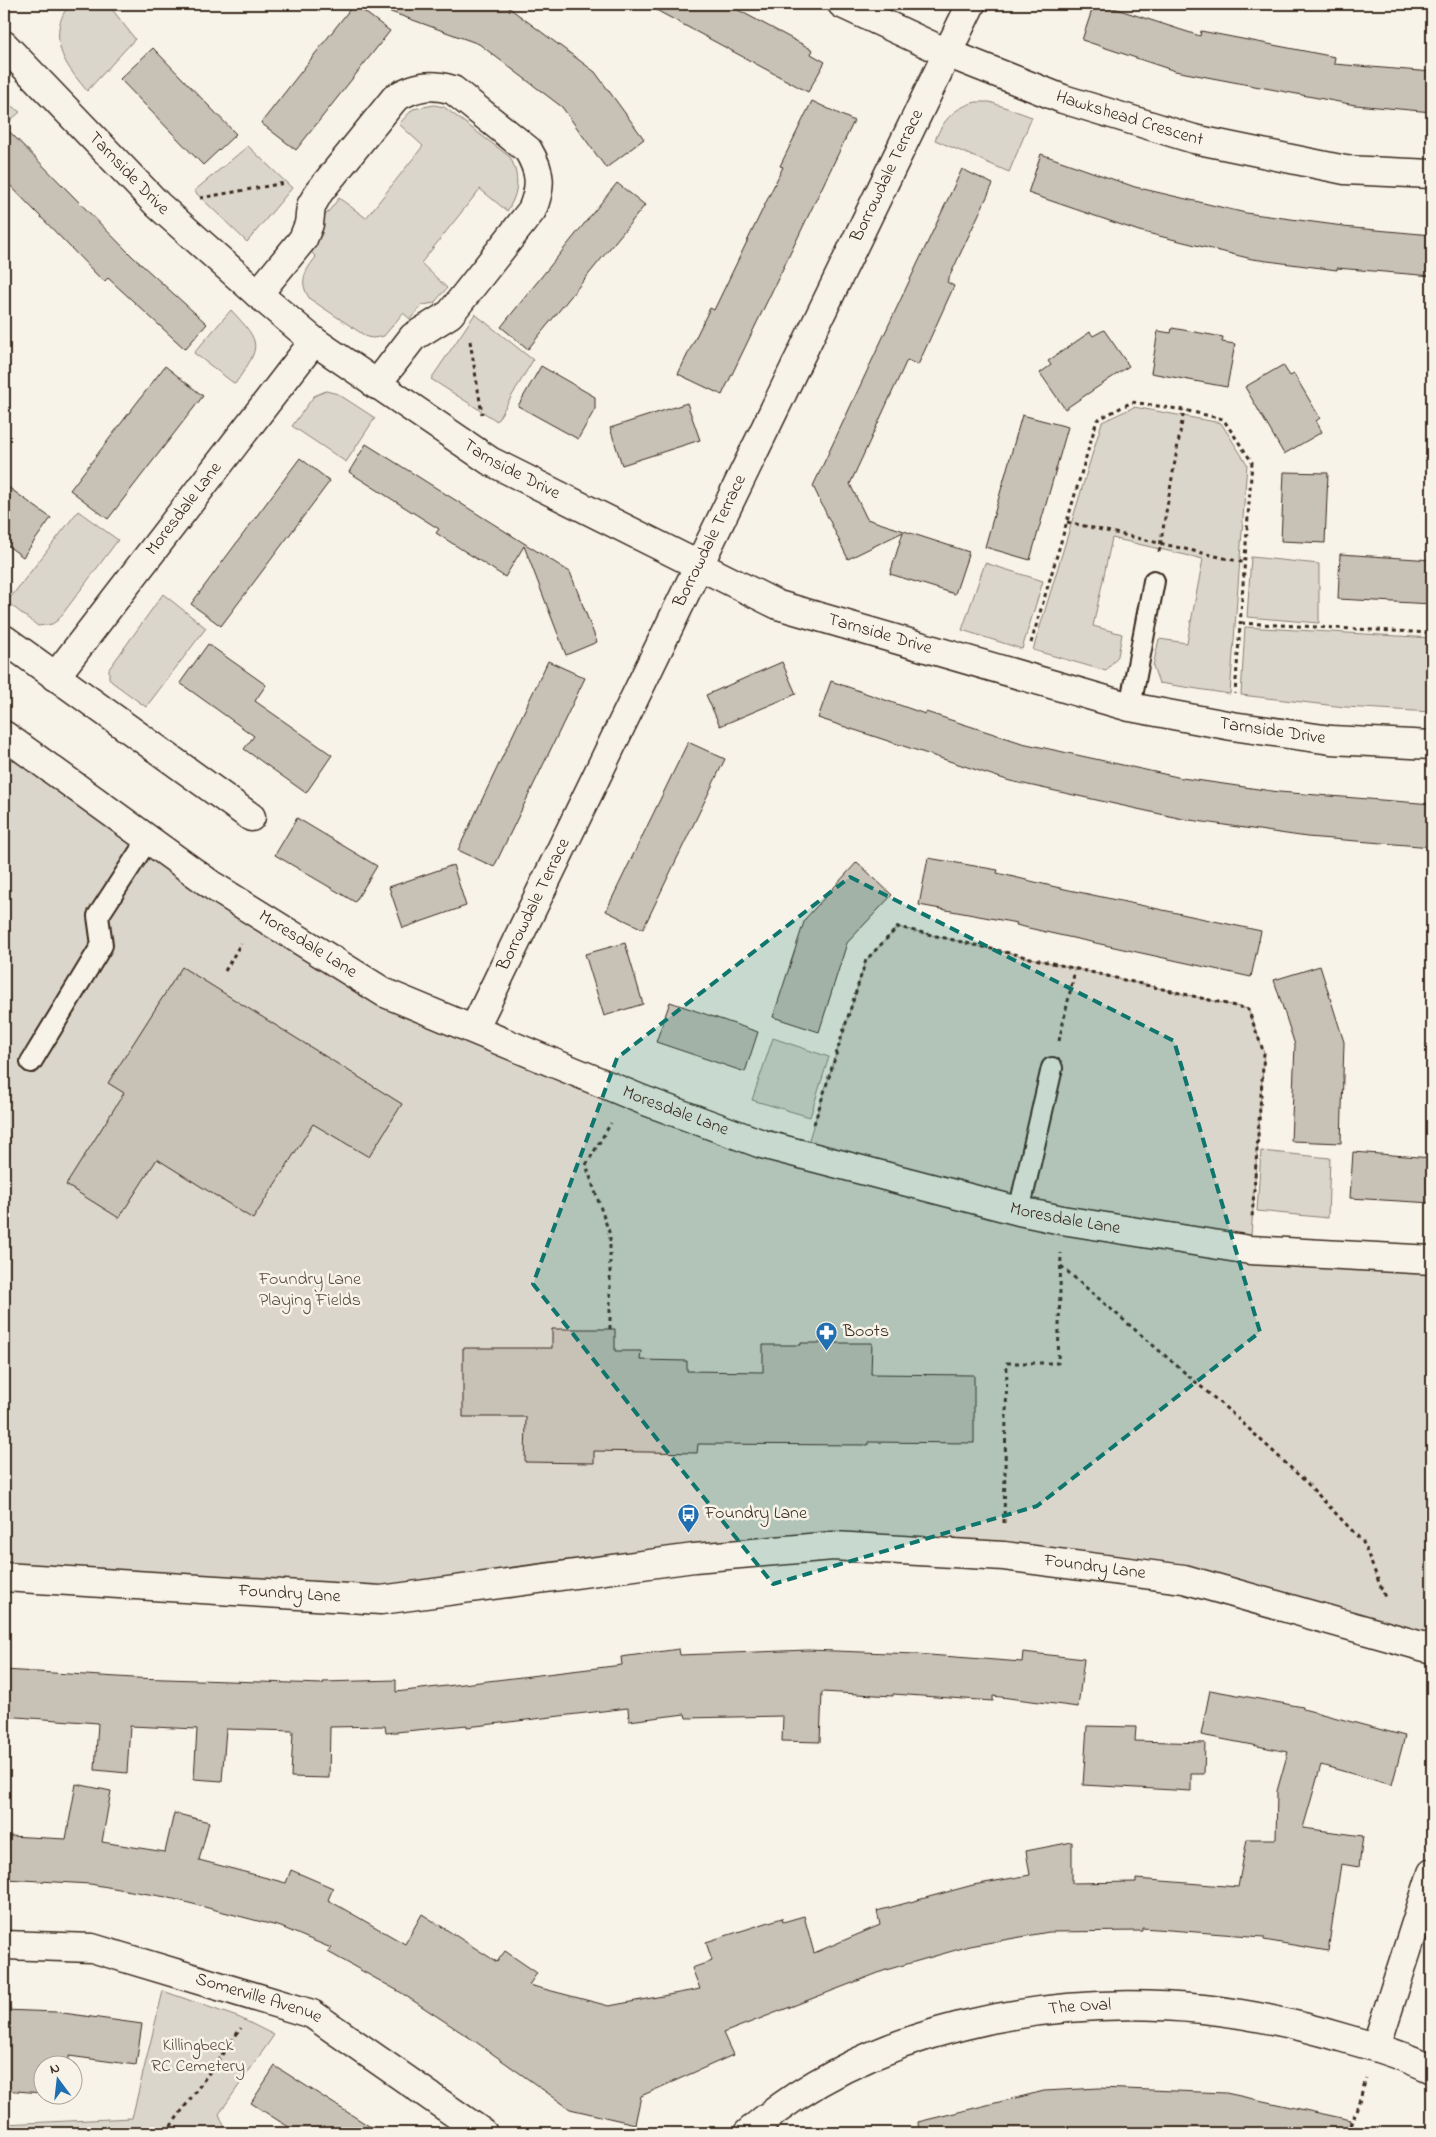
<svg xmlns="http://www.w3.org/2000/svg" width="1436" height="2137" font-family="'Indie Flower',sans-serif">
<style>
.green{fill:#dbd6cb;stroke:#8b8074}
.building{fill:#c8c1b6;stroke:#3b2a1e}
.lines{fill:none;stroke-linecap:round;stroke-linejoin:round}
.service-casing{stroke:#3b2a1e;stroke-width:24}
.minor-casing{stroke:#3b2a1e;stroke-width:31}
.tertiary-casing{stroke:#3b2a1e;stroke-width:31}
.path{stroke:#3b2a1e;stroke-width:3;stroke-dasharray:4 4;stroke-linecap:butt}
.service{stroke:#f7f3e8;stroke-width:20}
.minor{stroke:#f7f3e8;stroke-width:28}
.tertiary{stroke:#f7f3e8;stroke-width:28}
.marked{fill:#0f766e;fill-opacity:0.2;stroke:#0f766e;stroke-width:4;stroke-dasharray:10 6;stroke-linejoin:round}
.labels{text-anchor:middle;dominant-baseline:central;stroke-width:5;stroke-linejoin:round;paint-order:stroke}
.street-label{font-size:18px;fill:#3b2a1e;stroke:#f7f3e8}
.park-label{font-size:18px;fill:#5b4c41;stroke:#f7f3e8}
.poi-label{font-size:18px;fill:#3b2a1e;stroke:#f7f3e8;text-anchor:start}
</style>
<rect width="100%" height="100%" fill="#f7f3e8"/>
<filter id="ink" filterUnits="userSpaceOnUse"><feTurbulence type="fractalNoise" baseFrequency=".02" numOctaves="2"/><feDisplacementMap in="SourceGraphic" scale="10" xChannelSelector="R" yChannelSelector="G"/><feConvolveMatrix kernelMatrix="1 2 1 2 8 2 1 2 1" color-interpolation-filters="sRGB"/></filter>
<g filter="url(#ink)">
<g class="green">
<path d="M71 4H108L135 39 87 91C71 71 56 55 59 28 60 20 64 10 71 4Z"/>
<path d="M4 101 20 112 4 126Z"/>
<path d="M976 102H990L1032 117 1009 172 935 140C944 119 954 108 976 102Z"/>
<path d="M434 105 444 107 510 157C520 176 519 193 507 211L480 189 421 263 447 288 434 303 423 305 410 319 403 313 384 336 373 338 367 337 310 299C298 282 305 271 316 257L311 252 322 234 324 217 339 198 366 218 423 146 399 124 413 109Z"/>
<path d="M248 146 292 188 247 242 194 191Z"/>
<path d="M231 310C263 344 261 346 235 384L194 353Z"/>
<path d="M475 314 533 360 497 421 431 379Z"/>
<path d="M326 391 338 394 375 418 346 462 292 426 314 396Z"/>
<path d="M1134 407 1221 423 1247 464 1230 694 1159 683 1153 666 1159 639 1187 643 1203 559 1112 538 1093 626 1122 634 1118 656 1106 671 1033 650 1102 422Z"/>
<path d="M78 511 118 540 58 620 52 624 38 626 7 602Z"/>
<path d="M1251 557 1319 564V623L1247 617Z"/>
<path d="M985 563 1043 581 1022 649 962 630Z"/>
<path d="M163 594 206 628 146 707 112 682 109 678V669Z"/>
<path d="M1245 627 1432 638V712L1345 707 1241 695Z"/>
<path d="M4 739 385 993 804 1155 866 960 898 927 1248 1009 1264 1053 1250 1250 1432 1260V1649L1184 1579 833 1546 381 1600 4 1577Z"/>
<path d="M773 1038 829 1057 810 1117 752 1100Z"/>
<path d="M1261 1151 1330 1158 1328 1218 1257 1211Z"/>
<path d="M163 1991 240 2018 274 2035 219 2114 227 2133H4V2124L132 2118Z"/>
</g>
<g class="building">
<path d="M354 4 390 31 296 150 261 123Z"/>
<path d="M378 4H504L595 72 644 139 606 168 562 107 479 44 377 7Z"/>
<path d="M645 4H727L813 50 811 54 825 62 808 92Z"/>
<path d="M1094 4H1101L1200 36 1201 31 1335 57 1334 64 1432 72V112L1355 105 1175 71 1082 40Z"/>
<path d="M153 48 236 134 203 165 120 79Z"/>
<path d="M812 101 854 121 722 395 678 374 710 308 714 310 783 167 780 166Z"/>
<path d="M4 126 132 256 207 324 185 349 108 278 105 281 101 279 4 179Z"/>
<path d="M1041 154 1135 187 1246 213 1343 226V227L1432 235V276L1337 268V270L1252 259 1139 231 1028 193Z"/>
<path d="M962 169 993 184 947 282 954 286 918 365 907 360 850 484 867 519 969 552 955 594 890 574 903 532 848 559 813 486Z"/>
<path d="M617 183 645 205 528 349 501 327Z"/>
<path d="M1172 328 1223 337 1222 342 1235 344 1227 387 1151 373 1158 331 1171 333Z"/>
<path d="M1104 330 1129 366 1065 409 1040 373 1051 365 1048 361 1090 332 1093 336Z"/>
<path d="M1283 365 1290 376 1294 374 1320 418 1316 421 1322 432 1284 454 1245 387Z"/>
<path d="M165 366 203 396 108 519 70 490Z"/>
<path d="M541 366 595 397V409L578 439 518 406Z"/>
<path d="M687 403 700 440 622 465 610 428Z"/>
<path d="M1022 415 1068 427 1030 560 985 547Z"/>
<path d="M366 444 570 572 597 642 566 655 524 546 505 577 436 533 439 529 349 472Z"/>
<path d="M300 458 330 481 221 626 191 604Z"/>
<path d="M1284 472 1328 473 1325 543 1281 541Z"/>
<path d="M4 484 51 518 23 557 4 543Z"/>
<path d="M1340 554 1432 560V604L1338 599Z"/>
<path d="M208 644 266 685 255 701 332 755 306 793 244 749 254 736 180 683Z"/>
<path d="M548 661 585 678 494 867 458 850Z"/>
<path d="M782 662 796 694 720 726 706 695Z"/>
<path d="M831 681 925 714 926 712 1022 743 1182 778 1279 792 1432 804V847L1307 837 1183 819 1010 781 818 718Z"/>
<path d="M688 742 725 759 643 929 606 911Z"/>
<path d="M297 818 377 866 355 902 275 855Z"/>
<path d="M928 858 998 870 997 873 1060 888 1261 931 1251 977 1050 933 1016 925 1017 923 919 905Z"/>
<path d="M857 862 892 895 847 943 819 1032 773 1017 805 919Z"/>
<path d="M453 865 466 906 403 928 389 887Z"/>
<path d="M625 943 643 1004 604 1016 585 954Z"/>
<path d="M1320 966 1344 1042 1341 1143 1291 1141 1295 1045 1274 980Z"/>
<path d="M182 967 402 1104 369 1157 313 1124 253 1219 157 1159 119 1218 66 1185 124 1093 108 1083Z"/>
<path d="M670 1002 758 1032 745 1072 656 1042Z"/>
<path d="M1353 1152 1432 1158V1203L1350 1198Z"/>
<path d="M552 1329H615V1351H641L640 1360 687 1361V1371L763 1372V1345H801V1343H872L871 1374 974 1375V1443L868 1442V1445L698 1444 697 1453 594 1451V1463L525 1462 526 1417H463V1348H552Z"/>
<path d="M679 1649 680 1655 808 1650 916 1654 1022 1662 1023 1652 1084 1659 1078 1707 993 1696V1701L893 1694V1696L822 1692 820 1742 782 1741 783 1716 686 1718 685 1714 629 1721 628 1708 467 1727V1725L386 1733 385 1726 330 1727 329 1778 291 1777 293 1731 226 1729 222 1781 194 1779 197 1729 130 1726 127 1773 95 1770 98 1723 4 1716V1670L134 1678 323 1684V1682L396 1680V1692L622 1665 621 1657Z"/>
<path d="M1210 1690 1303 1707V1709L1405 1736 1392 1785 1321 1765 1303 1828 1363 1836 1359 1867 1341 1864 1328 1951 1264 1940V1937L1142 1928V1931L1049 1932 970 1946 886 1970 723 2033 733 2055 641 2096 635 2124 570 2109 476 2042 400 1992 328 1952 331 1948 281 1927 166 1897 90 1884 6 1879 9 1836 66 1839 76 1784 111 1791 102 1842 165 1852 174 1813 209 1822 199 1860 286 1883 291 1870 333 1888 328 1900 405 1944 422 1914 497 1962 505 1951 537 1973 529 1985 609 2006 700 1989 692 1968 712 1961 706 1942 782 1918 783 1922 804 1916 814 1953 880 1925 877 1911 973 1885 1030 1875 1026 1851 1072 1842V1883L1136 1882V1879L1238 1887 1247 1839H1276L1277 1791 1288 1752 1201 1735Z"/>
<path d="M1087 1726 1136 1727 1135 1741 1205 1743 1204 1774H1191V1791L1083 1785Z"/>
<path d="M4 2010 56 2012 142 2024 136 2065 69 2056V2064H42V2093L4 2090Z"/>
<path d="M275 2066 303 2084 380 2133H299L279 2121 251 2103Z"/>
<path d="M1099 2088 1226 2093 1351 2120 1350 2133 1175 2131V2133H919L918 2122 1044 2091Z"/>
</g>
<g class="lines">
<defs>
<g id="service">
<path d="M1130 707 1154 581"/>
<path d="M31 1062 102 945 98 916 148 839"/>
<path d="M1019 1211 1052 1068"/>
</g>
<g id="minor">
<path id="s1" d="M842 4 947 53 1063 99 1194 139 1345 170 1432 174"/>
<path id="s2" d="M4 45 158 205 258 294 314 341 490 461 778 605 1130 707 1232 726 1331 740 1432 745"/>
<path d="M258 294 303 239 309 224 311 206 319 192 395 98C415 86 431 83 453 90L528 150C541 172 542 186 532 210L450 314 413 337 376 385"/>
<path d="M4 639 251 817"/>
<path id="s3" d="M55 677 314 341"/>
<path id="s4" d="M4 735 213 886 385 993 643 1100 762 1144 1019 1211 1062 1220 1250 1250 1432 1260"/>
<path id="s5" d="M474 1029 971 4"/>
<path id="s6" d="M4 1945 92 1948 312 2014 483 2133"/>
<path d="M1376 2047 1432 1873"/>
<path id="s7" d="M748 2133C867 2028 1048 1993 1203 2009 1251 2014 1300 2025 1347 2039 1376 2047 1405 2056 1432 2069"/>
</g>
<g id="tertiary">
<path id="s8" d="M4 1577 381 1600 694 1558 833 1546 1004 1556 1184 1579 1432 1649"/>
</g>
</defs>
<use href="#service" class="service-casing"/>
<use href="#minor" class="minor-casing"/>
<use href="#tertiary" class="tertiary-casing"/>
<g class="path">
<path d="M200 198 285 183"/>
<path d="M470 341 482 414"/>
<path d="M1067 522 1246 563"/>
<path d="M1159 552 1184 410"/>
<path d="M1241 623 1432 633"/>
<path d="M1031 643 1097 420 1132 402 1184 410 1223 419 1252 462 1235 694"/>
<path d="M4 694 10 685"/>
<path d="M225 971 241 943"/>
<path d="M1059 1041 1075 970"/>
<path d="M814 1124 866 960 898 927 1248 1009 1264 1053 1252 1218"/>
<path d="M1061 1266 1234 1415 1306 1482 1363 1542 1386 1600"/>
<path d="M610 1329V1235L586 1165 611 1123"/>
<path d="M1004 1523 1007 1363H1058L1061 1253"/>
<path d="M166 2133 241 2028"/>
<path d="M1349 2133 1366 2079"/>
</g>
<use href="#service" class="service"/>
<use href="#minor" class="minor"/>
<use href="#tertiary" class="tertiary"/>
</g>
</g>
<path class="marked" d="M850 877 1174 1041 1260 1332 1037 1506 773 1584 533 1284 617 1058Z"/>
<defs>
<symbol id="pharmacy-pin" viewBox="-11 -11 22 30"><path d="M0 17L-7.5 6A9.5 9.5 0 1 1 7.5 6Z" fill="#1f6fb2" stroke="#f7f3e8"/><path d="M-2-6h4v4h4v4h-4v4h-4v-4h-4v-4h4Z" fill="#fff"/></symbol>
<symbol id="bus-pin" viewBox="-11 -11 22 30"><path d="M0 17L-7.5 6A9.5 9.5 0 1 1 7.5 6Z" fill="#1f6fb2" stroke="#f7f3e8"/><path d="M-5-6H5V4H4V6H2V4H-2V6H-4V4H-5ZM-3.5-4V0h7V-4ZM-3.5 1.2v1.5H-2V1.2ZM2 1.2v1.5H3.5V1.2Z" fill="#fff"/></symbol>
</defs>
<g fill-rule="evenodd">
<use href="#pharmacy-pin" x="814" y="1320" width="25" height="34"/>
<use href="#bus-pin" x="676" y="1502" width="25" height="34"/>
</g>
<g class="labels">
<g class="street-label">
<text stroke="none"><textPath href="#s1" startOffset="310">Hawkshead Crescent</textPath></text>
<text stroke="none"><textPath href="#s2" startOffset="179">Tarnside Drive</textPath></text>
<text stroke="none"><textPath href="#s5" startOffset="948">Borrowdale Terrace</textPath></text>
<text stroke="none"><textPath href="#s2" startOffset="665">Tarnside Drive</textPath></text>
<text stroke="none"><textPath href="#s3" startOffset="212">Moresdale Lane</textPath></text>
<text stroke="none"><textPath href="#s5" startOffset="542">Borrowdale Terrace</textPath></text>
<text stroke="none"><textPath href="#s2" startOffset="1070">Tarnside Drive</textPath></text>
<text stroke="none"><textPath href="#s2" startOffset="1475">Tarnside Drive</textPath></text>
<text stroke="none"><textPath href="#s5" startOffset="138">Borrowdale Terrace</textPath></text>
<text stroke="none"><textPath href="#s4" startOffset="369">Moresdale Lane</textPath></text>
<text stroke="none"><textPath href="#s4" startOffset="774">Moresdale Lane</textPath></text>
<text stroke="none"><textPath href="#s4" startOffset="1179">Moresdale Lane</textPath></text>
<text stroke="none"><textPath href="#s8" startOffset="1096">Foundry Lane</textPath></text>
<text stroke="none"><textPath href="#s8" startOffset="286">Foundry Lane</textPath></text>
<text stroke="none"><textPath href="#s6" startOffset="262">Somerville Avenue</textPath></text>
<text stroke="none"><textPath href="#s7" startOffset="361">The Oval</textPath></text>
</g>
<g class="park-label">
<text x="310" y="1280">Foundry Lane<tspan x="310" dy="21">Playing Fields</tspan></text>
<text x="198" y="2046">Killingbeck<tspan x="198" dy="21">RC Cemetery</tspan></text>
</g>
<g class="poi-label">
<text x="843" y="1332">Boots</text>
<text x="705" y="1514">Foundry Lane</text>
</g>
</g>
<rect width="1436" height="2137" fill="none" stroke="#f7f3e8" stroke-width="20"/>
<rect x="10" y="10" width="1416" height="2117" fill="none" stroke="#3b2a1e" stroke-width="2" filter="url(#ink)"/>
<g transform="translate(58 2080) rotate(345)"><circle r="24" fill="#f7f3e8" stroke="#aca397"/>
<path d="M0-4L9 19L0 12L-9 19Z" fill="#1f6fb2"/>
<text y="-8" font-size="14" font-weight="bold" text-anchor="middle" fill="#3b2a1e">N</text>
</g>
</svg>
